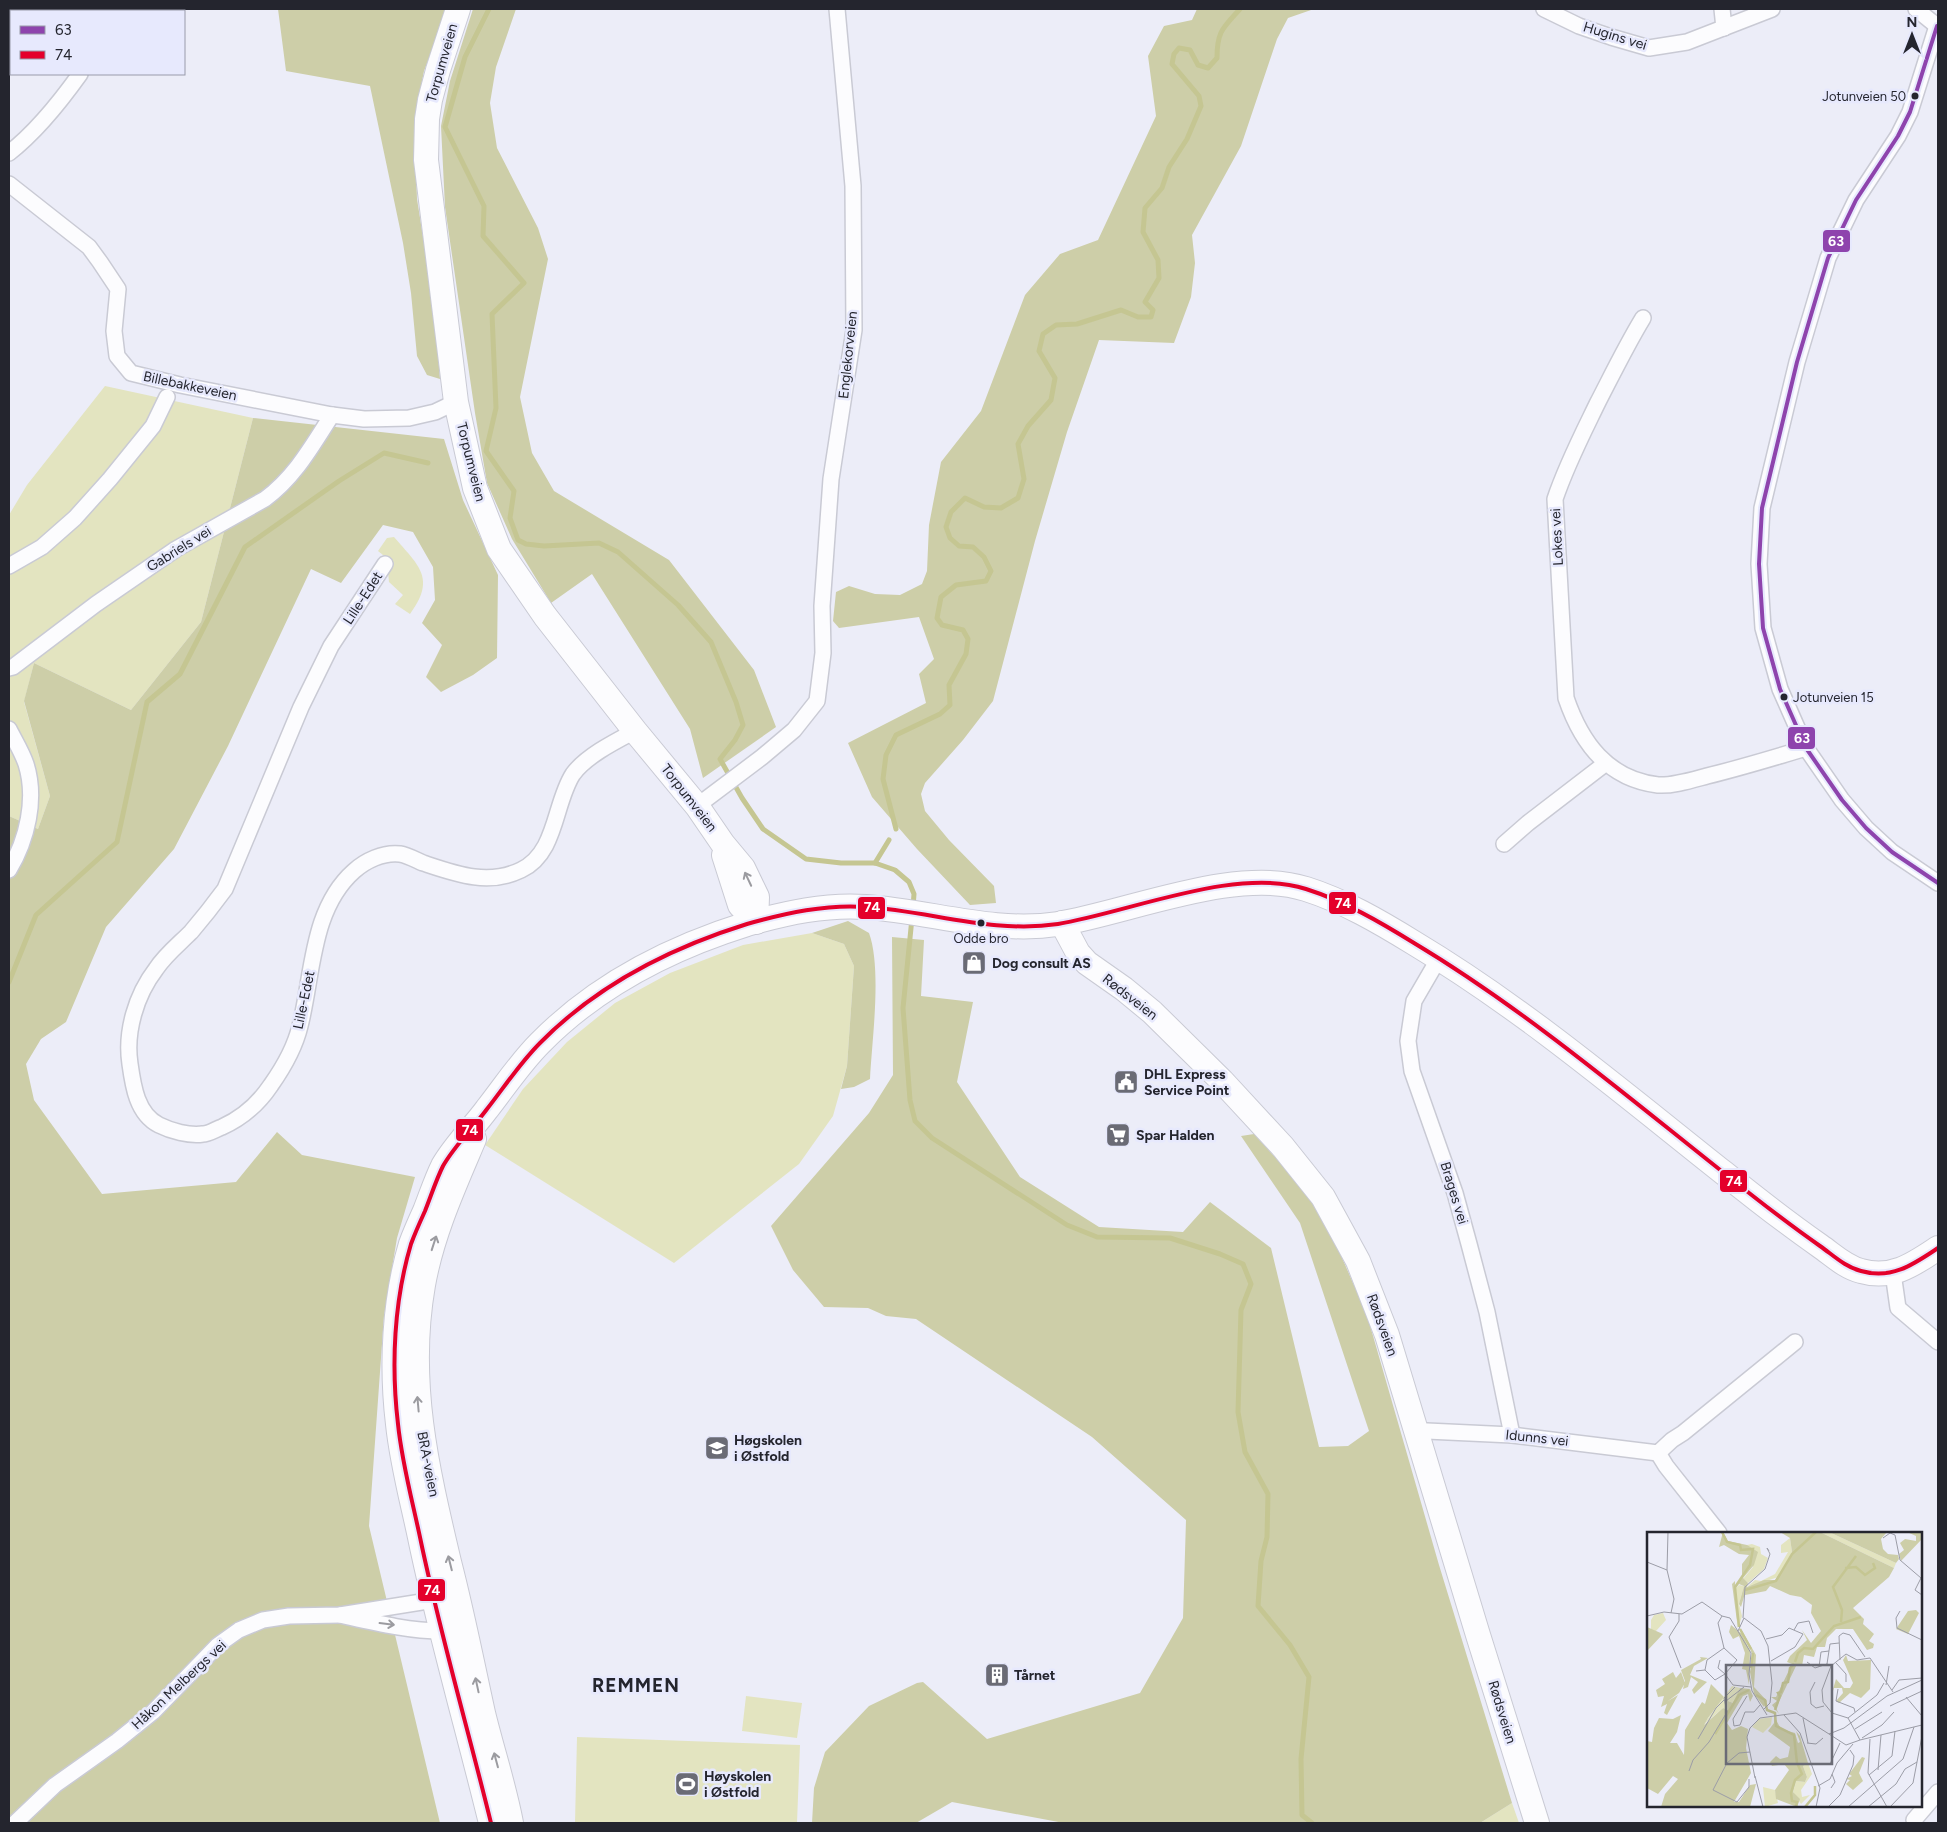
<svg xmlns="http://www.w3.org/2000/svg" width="1947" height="1832" font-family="Figtree,sans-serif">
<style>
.green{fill:#e3e4c0}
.forest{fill:#cdcea8}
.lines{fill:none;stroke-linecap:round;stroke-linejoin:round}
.stream{stroke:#c5c692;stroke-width:5}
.minor-casing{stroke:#c9cad4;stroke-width:18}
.primary-casing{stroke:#c9cad4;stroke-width:26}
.minor{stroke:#fcfcfe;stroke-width:15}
.primary{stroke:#fcfcfe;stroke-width:24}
.bus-1-casing{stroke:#e7e9fd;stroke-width:8}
.bus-2-casing{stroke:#e7e9fd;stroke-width:8}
.bus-1{stroke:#8e44ad;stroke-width:4}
.bus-2{stroke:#e4002b;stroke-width:4}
.oneway{stroke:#9b9ba0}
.bus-dot{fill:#24252e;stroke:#e7e9fd;stroke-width:2}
.labels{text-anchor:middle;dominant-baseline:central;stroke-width:5;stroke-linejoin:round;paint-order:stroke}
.bus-label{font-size:13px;fill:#24252e;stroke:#e7e9fd;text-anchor:end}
.street-label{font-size:14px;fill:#24252e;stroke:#e7e9fd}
.poi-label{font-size:14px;font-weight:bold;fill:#24252e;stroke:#e7e9fd;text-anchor:start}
.district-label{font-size:19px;font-weight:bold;letter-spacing:1px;fill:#24252e;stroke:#e7e9fd}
.inset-river{fill:none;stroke:#c5c692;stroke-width:2.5}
.inset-road{fill:none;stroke:#9c9da7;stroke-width:1}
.view{fill:#6a6b75;fill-opacity:0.15;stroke:#6a6b75;stroke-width:2.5}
.inset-edge{fill:none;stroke:#24252e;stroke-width:2.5}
.line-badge{stroke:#e7e9fd;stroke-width:2}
.badge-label{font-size:14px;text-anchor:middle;font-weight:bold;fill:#fff}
</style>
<rect width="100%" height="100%" fill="#ecedf8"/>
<g class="green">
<path d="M105 386 253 418 201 622 131 710 34 663 24 702 50 796 38 829 9 816V515L27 485Z"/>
<path d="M394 537C418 565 437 578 410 614L395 604 403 595 389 582 388 572 393 563 378 551 387 538Z"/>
<path d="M812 933 844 944 854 966 847 1066 833 1116 799 1164 674 1263 485 1145 523 1089 567 1042 615 1003 670 973 743 945Z"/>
<path d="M746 1696 802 1703 797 1738 742 1731Z"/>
<path d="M577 1737 800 1745 797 1823H575Z"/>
<path d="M1512 1803 1519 1823H1480Z"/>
</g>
<g class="forest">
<path d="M278 9H448L424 71 414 122 417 199 434 306 440 379 427 375 417 356 411 293 403 243 370 86 286 71Z"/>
<path d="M473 9H516L496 67 490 103 497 148 538 228 548 259 520 397 532 453 554 491 669 560 754 670 776 727 703 778 690 729 592 574 551 603 512 539 487 483 475 413 445 207 441 126 450 81Z"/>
<path d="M1197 9H1314L1288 18 1277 39 1241 146 1192 235 1195 263 1191 297 1174 343 1099 340 1067 432 1035 541 993 701 963 740 925 783 921 794 925 811 949 840 994 886 996 903 970 905 917 849 872 797 848 743 926 703 919 674 934 659 919 617 839 628 833 621 836 592 849 586 875 594 900 595 922 584 927 571 929 525 941 462 981 411 1025 295 1060 254 1098 240 1156 116 1148 56 1164 26 1192 20Z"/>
<path d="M253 418 444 439 463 500 498 575 497 658 473 675 441 692 426 677 442 645 422 623 435 600 433 567 413 532 383 525 341 583 311 569 228 746 174 849 106 927 66 1022 41 1039 26 1064 34 1100 102 1194 236 1182 277 1132 302 1155 415 1177 397 1238 384 1316 369 1526 440 1823H9V816L38 829 50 796 24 701 34 663 131 710 201 622Z"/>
<path d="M848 921 869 933C882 969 872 1039 870 1079L854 1087 841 1089 847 1066 854 966 844 944 812 933Z"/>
<path d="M892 937 924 940 921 996 973 1002 957 1082 1020 1177 1099 1227 1183 1232 1210 1202 1271 1248 1319 1447 1348 1446 1369 1431 1300 1223 1241 1136 1254 1134 1306 1191 1336 1244 1367 1315 1439 1565 1512 1803 1480 1823H1064L952 1802 916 1823H812L814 1788 825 1752 869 1706 917 1683 923 1682 987 1739 1140 1693 1183 1618 1186 1520 1092 1437 916 1319 886 1316 868 1308 824 1307 793 1270 771 1226 869 1113 893 1075Z"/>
</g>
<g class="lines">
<g class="stream">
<path d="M489 9 465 57 445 127 484 206 483 236 524 283 492 314 496 408 486 451 514 491 510 518 518 540 526 544 544 546 599 543 618 552 678 605 711 642 736 702 743 725 735 740 720 759 742 798 763 829 806 859 841 863H875L895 870 909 882 914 894 913 907"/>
<path d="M896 829 883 779 886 755 896 735 940 714 950 705 949 685 966 654 968 639 963 630 942 625 937 618 941 597 956 585 986 581 991 571 984 557 973 547 959 546 950 538 946 527 951 512 965 498 984 507 1001 508 1018 498 1024 479 1018 444 1028 426 1051 400 1055 378 1039 351 1043 334 1056 325 1077 324 1121 310 1138 317H1151L1153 310 1145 302 1159 278 1158 260 1143 232 1145 208 1162 188 1169 167 1187 139 1201 106 1199 96 1172 64 1174 54 1179 48 1190 50 1198 65 1208 68 1217 58C1217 31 1223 28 1240 9"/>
<path d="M875 863 889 840"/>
<path d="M912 918 903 1008 910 1100 915 1121 932 1138 1067 1225 1097 1237 1170 1238 1220 1254 1243 1264 1251 1284 1241 1310 1238 1412 1245 1452 1268 1494 1267 1537 1261 1561 1258 1606 1290 1645 1309 1677 1301 1759 1302 1815 1312 1823"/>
<path d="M9 982 36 915 117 842 147 702 180 674 245 547 339 481 384 453 428 463"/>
</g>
<defs>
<g id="minor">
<path d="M46 9 49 11"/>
<path d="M1544 9 1579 26 1611 37 1649 48 1687 42 1772 9"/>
<path d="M1722 9 1724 28"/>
<path d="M1916 9 1937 26"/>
<path d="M127 11 129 9"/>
<path d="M1937 26 1910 112 1898 136 1856 200 1828 258 1797 362 1762 508 1759 564 1763 628 1780 689 1806 748 1842 800 1866 828 1892 852 1938 883"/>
<path d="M9 153C36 132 60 102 80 74"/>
<path d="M9 184 89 247 100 262 118 289 114 331 117 356 131 373 180 385 332 415 364 419 409 418 435 412 456 402"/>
<path d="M1643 318C1626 346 1612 375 1597 404 1582 435 1566 466 1555 499L1566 698C1581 742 1607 779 1658 785 1673 786 1692 780 1707 776 1740 768 1773 758 1806 748"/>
<path d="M385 564 331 646 301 707 225 889C214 904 203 918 191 932 179 944 165 955 156 969 136 995 125 1032 130 1064 133 1086 137 1114 159 1125 171 1131 189 1136 203 1134 209 1134 216 1129 222 1127 242 1118 259 1103 271 1085 283 1068 295 1047 300 1026 313 975 311 909 354 871 365 861 383 852 400 854 407 855 416 860 423 863 456 874 488 886 521 870 557 853 554 803 573 774 586 756 616 741 635 731"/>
<path d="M9 566 42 547 75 518 110 479 153 426 167 397"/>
<path d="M9 668 13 667 96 604 176 549 265 499C295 477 312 446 332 415"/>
<path d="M9 729C15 741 22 752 26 764 37 799 27 840 9 870"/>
<path d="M697 806 762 757 794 730 817 701 823 653 822 606 831 479 854 330 853 186 837 9"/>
<path d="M1504 844 1528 823 1606 763"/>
<path d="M1439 958 1414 1001 1408 1041 1412 1071 1455 1193 1469 1244 1487 1312 1512 1435"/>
<path d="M1893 1273 1898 1308 1938 1342"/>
<path d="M1417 1434 1427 1431 1512 1435 1658 1453 1672 1440 1683 1433 1795 1342"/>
<path d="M1658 1453 1666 1466 1719 1533"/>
<path d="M340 1615C372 1622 409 1631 442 1631L447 1625"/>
<path d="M1914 1820 1938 1792"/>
<path d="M15 1823 55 1785 117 1741 153 1712 218 1645 239 1630 263 1620 289 1616 340 1615 434 1600 441 1603"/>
</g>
<g id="primary">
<path d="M458 9 438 70 430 100 427 119 426 160 456 402 475 488 499 549 545 616 635 731 697 806 723 844 743 868 757 897 756 922"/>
<path d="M724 855 740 905 756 922"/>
<path d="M1062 923 1078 953 1087 963 1124 989 1152 1012 1222 1081 1283 1147 1323 1197 1358 1261 1387 1335 1478 1635 1537 1823"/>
<path d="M474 1139C454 1186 432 1234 423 1285 406 1382 427 1469 449 1562 462 1612 472 1663 483 1713 492 1750 504 1786 511 1823"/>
<path d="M491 1823C468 1729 441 1637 421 1542 413 1503 402 1464 398 1424 391 1365 394 1301 411 1244 415 1233 420 1222 425 1211 431 1196 436 1180 443 1166 455 1145 473 1128 487 1109 505 1086 520 1063 540 1043 597 985 670 948 747 924 786 913 826 904 866 907 930 911 993 934 1058 924 1130 912 1237 866 1306 889 1344 901 1380 922 1414 943 1524 1009 1623 1093 1724 1173 1755 1198 1787 1223 1820 1246 1833 1255 1845 1267 1861 1271 1892 1280 1914 1264 1938 1248"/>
</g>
</defs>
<use href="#minor" class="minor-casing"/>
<use href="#primary" class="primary-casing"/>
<use href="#minor" class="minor"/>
<use href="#primary" class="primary"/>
<defs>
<path id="bus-1" d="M1937 26 1910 112 1898 136 1856 200 1828 258 1797 362 1762 508 1759 564 1763 628 1780 689 1806 748 1842 800 1866 828 1892 852 1938 883"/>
<path id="bus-2" d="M491 1823C468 1729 441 1637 421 1542 413 1503 402 1464 398 1424 391 1365 394 1301 411 1244 415 1233 420 1222 425 1211 431 1196 436 1180 443 1166 455 1145 473 1128 487 1109 505 1086 520 1063 540 1043 597 985 670 948 747 924 786 913 826 904 866 907 930 911 993 934 1058 924 1130 912 1237 866 1306 889 1344 901 1380 922 1414 943 1524 1009 1623 1093 1724 1173 1755 1198 1787 1223 1820 1246 1833 1255 1845 1267 1861 1271 1892 1280 1914 1264 1938 1248"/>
</defs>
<use href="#bus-1" class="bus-1-casing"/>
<use href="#bus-2" class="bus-2-casing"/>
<use href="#bus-1" class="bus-1"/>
<use href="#bus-2" class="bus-2"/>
</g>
<defs><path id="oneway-shaft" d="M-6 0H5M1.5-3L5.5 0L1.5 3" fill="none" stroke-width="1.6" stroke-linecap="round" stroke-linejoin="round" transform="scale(1.25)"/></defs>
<g class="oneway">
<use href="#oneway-shaft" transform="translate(748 879) rotate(-115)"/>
<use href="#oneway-shaft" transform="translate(434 1243) rotate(-72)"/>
<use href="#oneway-shaft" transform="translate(418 1404) rotate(-95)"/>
<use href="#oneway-shaft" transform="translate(450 1563) rotate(-104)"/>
<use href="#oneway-shaft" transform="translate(387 1624) rotate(7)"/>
<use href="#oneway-shaft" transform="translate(477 1685) rotate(-102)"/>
<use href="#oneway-shaft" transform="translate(496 1760) rotate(-105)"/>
</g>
<defs>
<symbol id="shop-square" viewBox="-11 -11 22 22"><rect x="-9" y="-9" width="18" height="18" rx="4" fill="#6a6b75" stroke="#e7e9fd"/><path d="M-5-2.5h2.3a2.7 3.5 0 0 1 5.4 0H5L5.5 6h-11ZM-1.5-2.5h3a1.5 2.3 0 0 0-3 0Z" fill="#fff"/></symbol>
<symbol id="civic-square" viewBox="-11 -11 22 22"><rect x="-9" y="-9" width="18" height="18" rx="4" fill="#6a6b75" stroke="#e7e9fd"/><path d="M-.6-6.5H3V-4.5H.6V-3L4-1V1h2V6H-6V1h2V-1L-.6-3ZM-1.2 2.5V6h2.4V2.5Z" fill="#fff"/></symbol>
<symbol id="supermarket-square" viewBox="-11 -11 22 22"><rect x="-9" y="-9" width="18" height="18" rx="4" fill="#6a6b75" stroke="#e7e9fd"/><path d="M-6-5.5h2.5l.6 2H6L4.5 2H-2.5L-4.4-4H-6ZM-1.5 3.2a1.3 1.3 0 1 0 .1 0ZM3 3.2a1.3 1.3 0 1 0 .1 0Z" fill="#fff"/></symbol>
<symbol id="university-square" viewBox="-11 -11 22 22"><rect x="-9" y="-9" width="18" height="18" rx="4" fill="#6a6b75" stroke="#e7e9fd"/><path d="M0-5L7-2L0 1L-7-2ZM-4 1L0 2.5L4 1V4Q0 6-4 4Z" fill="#fff"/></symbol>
<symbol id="building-square" viewBox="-11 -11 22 22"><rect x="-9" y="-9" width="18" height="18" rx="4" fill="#6a6b75" stroke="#e7e9fd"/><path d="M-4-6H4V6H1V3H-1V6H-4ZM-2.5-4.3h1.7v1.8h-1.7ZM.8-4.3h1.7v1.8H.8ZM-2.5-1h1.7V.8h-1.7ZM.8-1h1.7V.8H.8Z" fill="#fff"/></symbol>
<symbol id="stadium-square" viewBox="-11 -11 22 22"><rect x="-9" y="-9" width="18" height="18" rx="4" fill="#6a6b75" stroke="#e7e9fd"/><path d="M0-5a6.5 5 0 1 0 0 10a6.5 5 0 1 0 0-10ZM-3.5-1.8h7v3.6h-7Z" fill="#fff"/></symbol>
</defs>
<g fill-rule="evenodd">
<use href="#shop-square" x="960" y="949" width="28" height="28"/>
<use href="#civic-square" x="1112" y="1068" width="28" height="28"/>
<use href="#supermarket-square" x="1104" y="1121" width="28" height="28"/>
<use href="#university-square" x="703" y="1434" width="28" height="28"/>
<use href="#building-square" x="983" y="1661" width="28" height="28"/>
<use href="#stadium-square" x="673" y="1770" width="28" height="28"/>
</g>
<g class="bus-dot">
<circle cx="1915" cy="96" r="4.5"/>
<circle cx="1784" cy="697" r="4.5"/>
<circle cx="981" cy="923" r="4.5"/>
</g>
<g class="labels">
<g class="bus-label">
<text x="1906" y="96">Jotunveien 50</text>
<text x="1793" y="697" text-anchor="start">Jotunveien 15</text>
<text x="981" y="938" text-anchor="middle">Odde bro</text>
</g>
<g class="street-label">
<text transform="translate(1615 36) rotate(17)">Hugins vei</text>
<text transform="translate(442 63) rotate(-74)">Torpumveien</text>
<text transform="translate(848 355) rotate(-84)">Englekorveien</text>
<text transform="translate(190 386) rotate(12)">Billebakkeveien</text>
<text transform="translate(471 462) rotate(76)">Torpumveien</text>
<text transform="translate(1557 537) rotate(-93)">Lokes vei</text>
<text transform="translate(179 549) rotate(-32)">Gabriels vei</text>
<text transform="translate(363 598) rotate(-57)">Lille-Edet</text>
<text transform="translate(689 798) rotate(52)">Torpumveien</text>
<text transform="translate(1130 997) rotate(38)">Rødsveien</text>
<text transform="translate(304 1000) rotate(-78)">Lille-Edet</text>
<text transform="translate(1454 1193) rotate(73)">Brages vei</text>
<text transform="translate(1382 1325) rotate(70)">Rødsveien</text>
<text transform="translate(1537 1438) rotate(6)">Idunns vei</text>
<text transform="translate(428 1464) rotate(79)">BRA-veien</text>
<text transform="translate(179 1685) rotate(-43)">Håkon Melbergs vei</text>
<text transform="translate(1502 1712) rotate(73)">Rødsveien</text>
</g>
<g class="poi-label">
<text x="992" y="963">Dog consult AS</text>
<text x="1144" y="1074">DHL Express<tspan x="1144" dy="16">Service Point</tspan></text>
<text x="1136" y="1135">Spar Halden</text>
<text x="734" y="1440">Høgskolen<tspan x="734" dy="16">i Østfold</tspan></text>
<text x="1014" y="1675">Tårnet</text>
<text x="704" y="1776">Høyskolen<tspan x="704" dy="16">i Østfold</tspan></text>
</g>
<g class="district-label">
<text x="636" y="1685">REMMEN</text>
</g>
</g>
<g transform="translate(1647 1532)">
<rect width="275" height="275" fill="#ecedf8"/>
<path d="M173 0H182L249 31 247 36ZM143 6 145 20 131 45 99 56 108 48 114 49 128 42 141 20 134 21V13ZM105 12 113 15 114 22 121 26 117 37 101 51 96 47 106 35 100 13ZM92 53 97 54 92 72 95 84 92 94 89 56ZM16 81 19 88 9 99 4 100V88L7 83ZM85 154 93 156 90 167 86 171 81 169V178L76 176 56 193ZM125 185 124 193 116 201 105 195 112 187ZM161 231 165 242 154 258 155 265 163 263 154 272 146 260 149 249 158 250 160 245 156 234ZM116 255 128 258 131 271 118 275Z" fill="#e3e4c0"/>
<path d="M76 0 81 9 100 13 111 20 107 33 96 46 101 51 94 75 92 72 97 54 92 52 89 56 91 97 85 52 88 49V54L95 44V32L102 23 92 22 77 13 72 15ZM133 0H173L247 36 242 45 206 76 217 87 216 92 227 102 222 109 227 112 226 116 220 118 206 97H189L180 106 178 115H170L167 125 157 123 155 134H149L129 176 132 182 125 173 130 169 124 165H129L145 132 140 130 143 124 160 108 155 98 164 111 174 99 164 81 165 73 154 65 143 63 123 54 119 59 98 63V56L117 48H128L140 31 145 20 143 6ZM182 0H240L234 7 236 17 241 22 251 23 252 27 249 31ZM260 0H275V7L254 29 252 22 257 18 253 11 258 7 269 9V4ZM269 78 272 81 261 102 249 97 261 79ZM84 93 95 102 103 119 102 153 99 138 95 137 98 121 92 104 86 107 82 100ZM0 95 16 102 0 119ZM93 95 109 123 107 155 120 169 117 175 107 162 103 140 106 124ZM199 123 201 129 224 128 223 157 214 166 203 161 192 171 189 169 196 161 195 156H187L184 164 189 147 197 156H203L206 151 196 128ZM53 125 61 126 47 134 43 143 60 150 47 162 45 158 51 150 44 145 41 155 36 157 38 149 34 138 54 127ZM26 140 29 146 34 140 38 151 32 161 21 169 31 163 20 183 17 181 20 172 14 175 17 164 11 165 9 158 18 152 15 147ZM64 152 77 165 61 186 57 193 76 176 81 178V169L86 171 93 156 103 157 106 164 103 170 101 162 96 164 80 191 85 198 94 194 101 197 99 216 104 241 87 270H92L103 253 109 252 103 275H14L18 262 31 247 26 244 11 262 0 256V209L5 210 7 196 12 186 26 187 34 183 30 200 23 211H30L37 223 38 198 55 170 58 172ZM127 184 134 197 148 201 151 211 153 210 149 199 153 204 161 231 156 234 160 245 158 250 149 249 146 260 153 267 150 275 129 267 128 258 142 238 137 232 125 234 123 230 129 224 133 227 141 225 143 215 121 199 127 191ZM215 225 218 226 212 241 216 249 206 258 199 252 203 248 199 247 205 244 202 242Z" fill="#cdcea8"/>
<path class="inset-river" d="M75 0 80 10 93 13 94 18 106 17 103 33 88 55 92 95M198 36 209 35 218 43 228 36 226 31M98 58 129 49 145 22 169 0M194 90 195 78 186 55 209 24M93 97 104 117M148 130 151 121 157 116 166 117 187 94 214 85M104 136 106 121M109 163 118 168 120 178 128 181 129 194 147 203 150 231 155 242 148 248 144 261 145 269 150 270 149 275M128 178 133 164 131 161 134 160 136 151 141 150 143 136 147 132M68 202 92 163 102 158M158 275 168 263V254"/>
<path class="inset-road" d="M21 0 20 38 27 67 24 81M236 6 243 1 248 3 253 28 274 46M0 30 20 38M274 46 268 58 275 63M253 79 249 86 250 96 275 108M32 82V89L22 105 34 136M0 84 17 80 35 82 55 70 75 84 83 86 104 121 102 142 105 159 120 183M75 84 71 91 77 116M96 86 98 55 118 37 123 22 120 16 122 19M147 98 151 91 162 89 166 101M91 99 97 86 114 99 121 114 125 151 123 171 117 177M119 107 135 103 142 96 156 102 148 115 124 129M193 128 192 104 196 101 203 103 218 125M160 130 168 136 180 132 184 134M189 131 199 142V150M180 132 183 112 192 111M184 134 175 158 176 170 185 181 201 186 213 208 275 193M184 134 199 122 210 128 223 126 246 160M172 135 174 120 182 119M58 138 60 128 77 116 90 128 78 142 71 136 73 128M49 139 58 138 68 148 78 142 86 153 104 155M168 150 163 160 164 172 169 176 177 174M239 153 242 134M191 157 189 169 207 176 208 180M245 158 252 148 275 146M100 164 86 187 87 194 93 193 98 180H107L113 173M259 165 275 184M79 169 97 155M243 174 275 159M137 183 153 201 173 256 169 275M156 186 161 211M201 186 230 163 237 151M208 197 235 180M182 202 199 213 213 208M215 206 235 193 247 180M51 207 69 176 77 168M223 207 221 241 240 275M160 211 169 212 176 206M183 232 193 211M231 238 234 203M42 239 46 228 62 210 80 180 77 166 88 155M222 243 245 224 248 199M108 244 116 275M108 246 100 205 103 196 113 186 149 181 182 202 197 196 240 164 275 148M102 247V255L90 270 66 258 80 231 92 221 103 220M171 254 183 247 190 231 206 212M184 256 188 250 185 242M181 275 193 263 206 233 207 224 203 218M201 275 256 227 267 195M221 275 249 252 258 237 270 230M243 275 266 251 275 204"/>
<path class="view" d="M79 133H185V232H79Z"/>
<rect width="275" height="275" class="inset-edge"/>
</g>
<g class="line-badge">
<rect x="1822" y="229" width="29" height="24" rx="5" fill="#8e44ad"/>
<rect x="1787" y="726" width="29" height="24" rx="5" fill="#8e44ad"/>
<rect x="1328" y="891" width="29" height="24" rx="5" fill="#e4002b"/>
<rect x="857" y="896" width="29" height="24" rx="5" fill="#e4002b"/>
<rect x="455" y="1118" width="29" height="24" rx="5" fill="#e4002b"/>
<rect x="1719" y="1169" width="29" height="24" rx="5" fill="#e4002b"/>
<rect x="417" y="1578" width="29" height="24" rx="5" fill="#e4002b"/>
</g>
<g class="badge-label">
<text x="1836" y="246">63</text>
<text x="1802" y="743">63</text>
<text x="1343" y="908">74</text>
<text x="872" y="912">74</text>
<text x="470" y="1135">74</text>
<text x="1734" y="1186">74</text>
<text x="432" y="1595">74</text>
</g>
<rect width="1947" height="1832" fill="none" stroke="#24252e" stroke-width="20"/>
<rect x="10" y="10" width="175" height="65" fill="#e7e9fd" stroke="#999baa"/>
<rect x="20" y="26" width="25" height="8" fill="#8e44ad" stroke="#999baa"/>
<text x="55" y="35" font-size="15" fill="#24252e">63</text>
<rect x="20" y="51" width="25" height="8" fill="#e4002b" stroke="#999baa"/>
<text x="55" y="60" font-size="15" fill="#24252e">74</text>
<g transform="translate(1912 35)" stroke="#e7e9fd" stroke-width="4" paint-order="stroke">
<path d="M0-4L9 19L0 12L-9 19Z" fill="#24252e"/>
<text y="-8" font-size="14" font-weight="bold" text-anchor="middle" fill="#24252e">N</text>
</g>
</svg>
